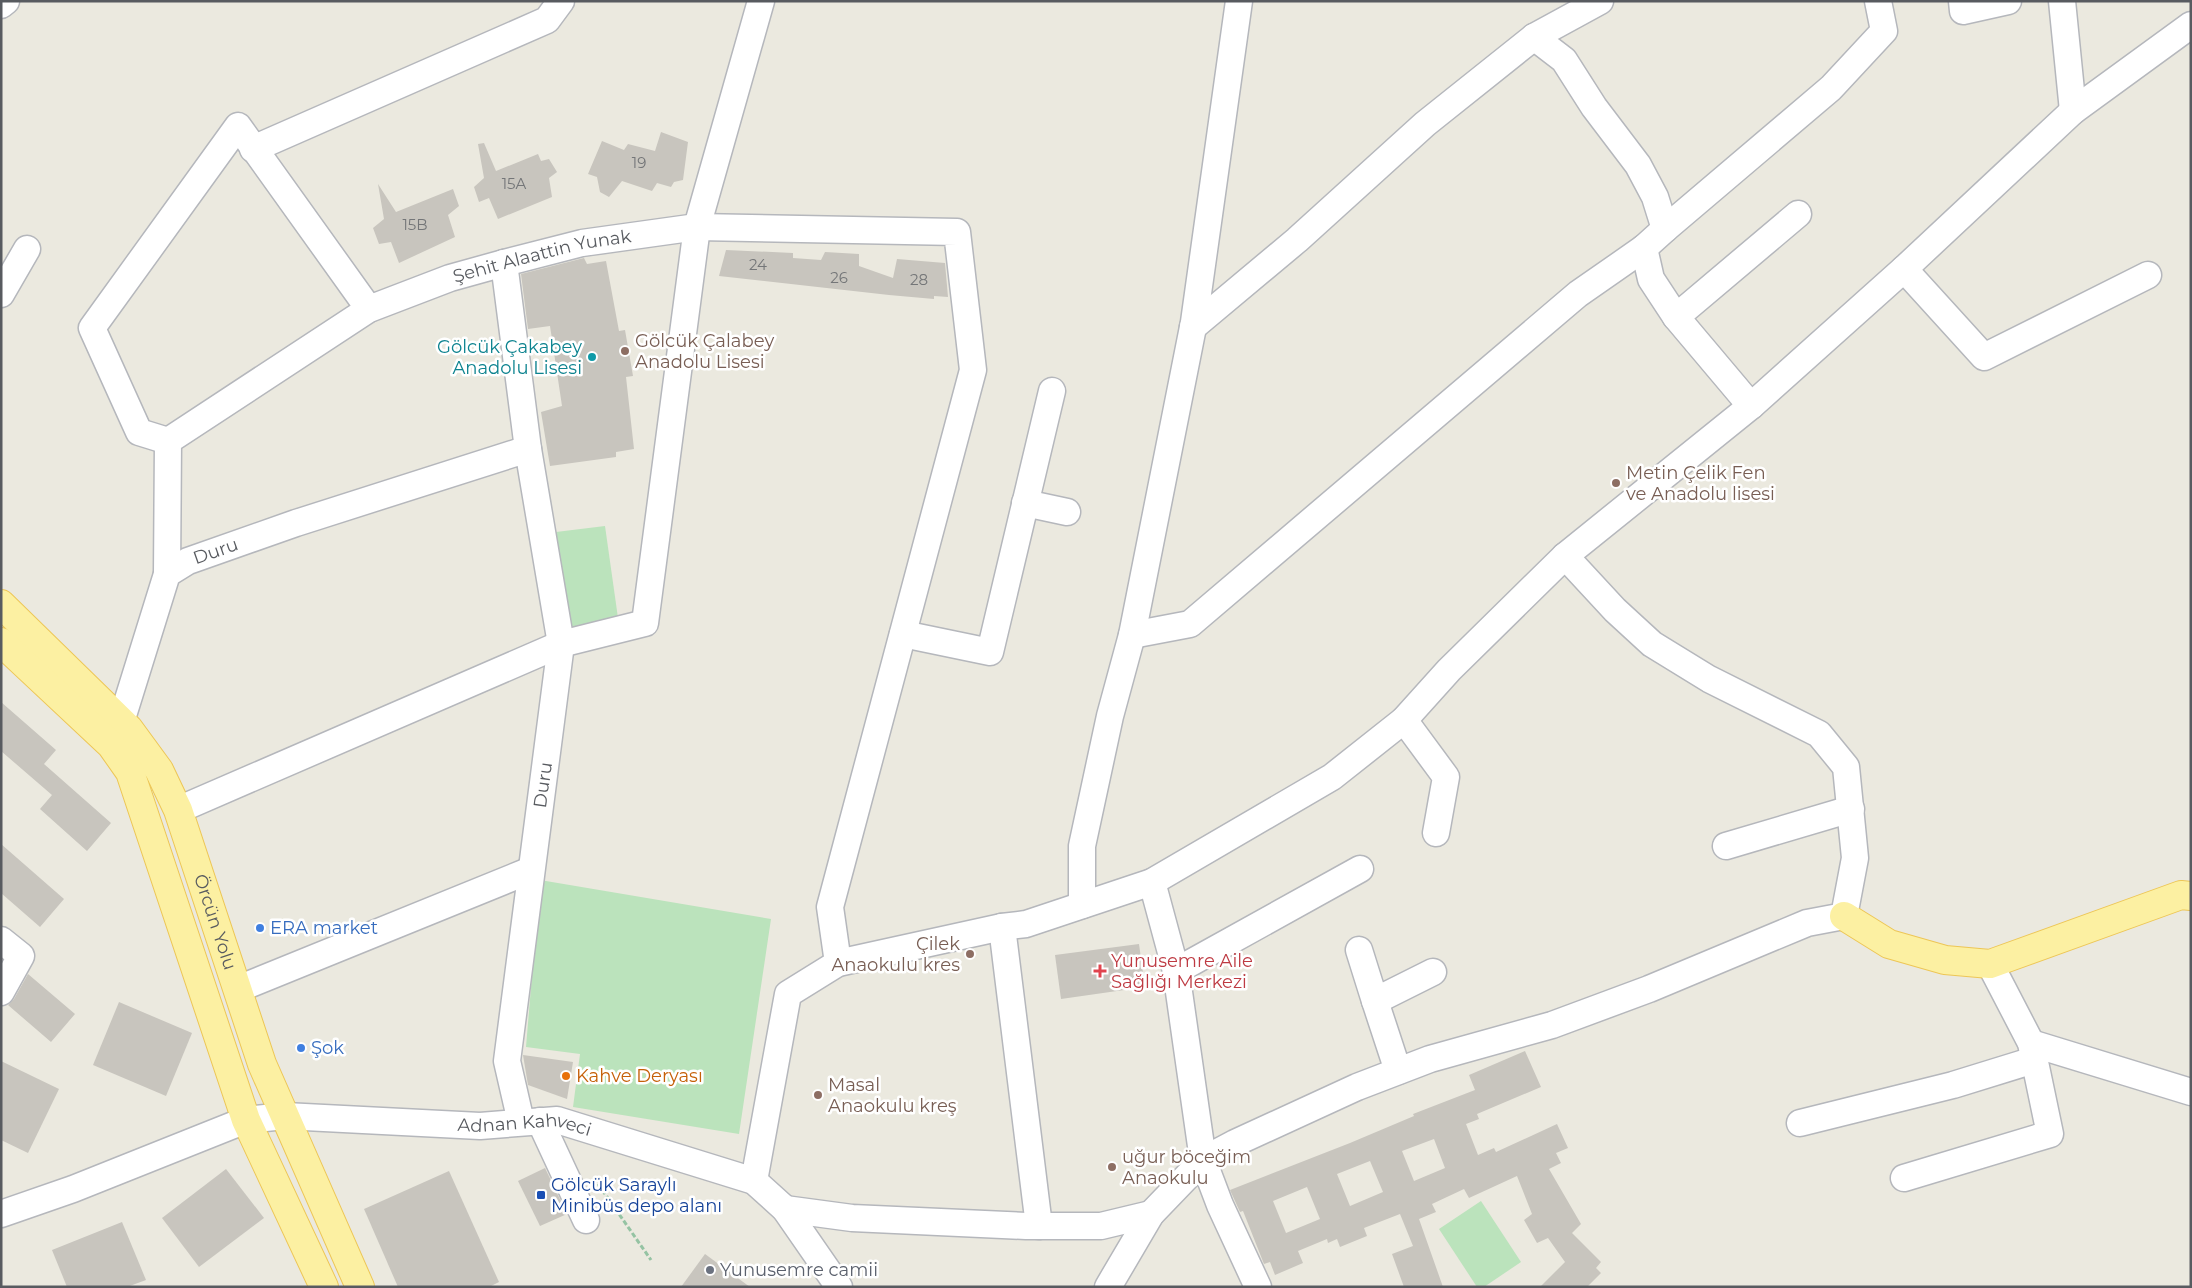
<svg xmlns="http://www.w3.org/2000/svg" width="2192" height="1288" font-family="Montserrat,sans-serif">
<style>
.green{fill:#bbe3bc}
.building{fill:#c8c5be;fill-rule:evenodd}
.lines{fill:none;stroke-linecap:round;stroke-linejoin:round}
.minor-casing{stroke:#b5b7bc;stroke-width:29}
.major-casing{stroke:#edc656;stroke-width:30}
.path{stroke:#95c3a3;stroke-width:3;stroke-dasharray:5 2.5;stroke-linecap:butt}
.minor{stroke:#fff;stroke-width:26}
.major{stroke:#fcf0a2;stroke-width:28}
.education-dot{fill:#8d6e63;stroke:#fff;stroke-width:2}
.culture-dot{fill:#0f9aa8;stroke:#fff;stroke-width:2}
.shop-dot{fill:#3f7fe0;stroke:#fff;stroke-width:2}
.health-dot{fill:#e0444e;stroke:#fff;stroke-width:2}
.food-dot{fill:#e8710a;stroke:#fff;stroke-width:2}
.transit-dot{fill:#1a4fb4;stroke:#fff;stroke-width:2}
.worship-dot{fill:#6b7280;stroke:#fff;stroke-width:2}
.labels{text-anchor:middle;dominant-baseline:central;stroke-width:5;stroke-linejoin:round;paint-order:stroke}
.number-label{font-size:15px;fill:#747678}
.street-label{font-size:18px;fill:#585b60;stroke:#fff}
.education-label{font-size:18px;fill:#785e54;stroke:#fff;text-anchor:start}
.culture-label{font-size:18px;fill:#0d838f;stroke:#fff;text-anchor:end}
.shop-label{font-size:18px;fill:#366cbe;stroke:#fff;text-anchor:start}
.health-label{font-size:18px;fill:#be3a42;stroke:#fff;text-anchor:start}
.food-label{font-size:18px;fill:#c56008;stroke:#fff;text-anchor:start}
.transit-label{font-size:18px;fill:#164399;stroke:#fff;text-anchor:start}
.worship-label{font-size:18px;fill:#5b616d;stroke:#fff;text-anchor:start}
</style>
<rect width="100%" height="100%" fill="#ebe9df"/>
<g class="green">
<path d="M605 526 618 618 568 628 556 532Z"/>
<path d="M540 880 771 919 739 1134 573 1107 580 1054 526 1047Z"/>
<path d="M1481 1201 1521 1262 1484 1287H1477L1439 1229Z"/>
</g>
<g class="building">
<path d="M661 132 688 142 683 180 674 182 671 187 657 183 652 191 622 181 609 197 600 192 597 177 588 174 602 141 624 150 628 144 655 151Z"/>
<path d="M484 143 496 171 538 154 541 161 549 159 557 172 549 178 552 197 498 219 489 198 479 202 474 187 484 178 478 144Z"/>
<path d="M378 184 396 212 453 189 459 206 448 215 455 237 399 263 391 242 379 244 373 228 384 219Z"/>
<path d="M726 250 793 253V258L821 260 825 252 859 254V266L893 278 897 259 945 263 948 297 934 296V299L889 295 719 276Z"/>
<path d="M584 258 587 264 606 261 619 331 625 330 633 376 626 377 634 449 616 452V457L550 466 541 412 562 406 550 326 528 329 521 274Z"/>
<path d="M1 702 56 750 44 764 111 823 87 851 40 809 52 795 1 751Z"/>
<path d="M1 844 64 899 40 927 1 893Z"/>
<path d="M1139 944 1145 987 1061 999 1055 955Z"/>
<path d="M28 974 75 1014 51 1042 8 1005 14 999Z"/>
<path d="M119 1002 192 1033 166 1096 93 1065Z"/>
<path d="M1525 1051 1541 1087 1477 1114 1479 1119 1466 1124 1478 1155 1494 1148 1496 1152 1557 1124 1568 1148 1556 1153 1561 1163 1549 1169 1581 1224 1572 1233 1601 1262 1596 1268 1601 1273 1587 1287H1540L1565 1262 1548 1238 1537 1243 1524 1220 1532 1214 1517 1176 1469 1198 1464 1189 1432 1204 1436 1212 1419 1219 1443 1287H1404L1392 1254 1413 1246 1400 1214 1364 1228 1367 1236 1340 1247 1337 1239 1328 1243 1327 1239 1298 1251 1303 1263 1275 1275 1270 1262 1264 1264 1243 1211 1240 1212 1230 1190 1350 1143 1414 1116 1413 1114 1475 1090 1469 1075ZM1434 1139 1445 1168 1414 1181 1402 1151ZM1370 1161 1383 1192 1350 1206 1337 1174ZM1307 1187 1320 1219 1286 1233 1273 1201Z"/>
<path d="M523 1055 573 1062 567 1099 528 1085Z"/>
<path d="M1 1061 59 1089 28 1153 1 1140Z"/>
<path d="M545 1168 567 1214 540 1226 518 1181Z"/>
<path d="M226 1169 264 1218 199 1267 162 1218Z"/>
<path d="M449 1171 499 1282 489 1287H398L364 1209Z"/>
<path d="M122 1222 146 1280 127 1287H67L52 1250Z"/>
<path d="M705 1254 750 1287H681Z"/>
</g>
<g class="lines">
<defs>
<g id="minor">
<path d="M1962 1 1963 11 2008 1"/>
<path d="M2062 1 2073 111"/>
<path d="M1 5 6 1"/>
<path d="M253 149 547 20 561 1"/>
<path d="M1665 229 1831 88 1884 31 1878 1"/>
<path d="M1644 248 1651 279 1676 317"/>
<path d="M504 263 528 449"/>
<path d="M1904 269 1984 357 2148 275"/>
<path d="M1 294 27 249"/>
<path d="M1193 327 1297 240 1425 124 1534 37 1600 1"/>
<path d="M1751 406 1676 317 1798 214"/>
<path d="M168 441 139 432 92 328 238 126 369 309"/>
<path d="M1025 503 1067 512"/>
<path id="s1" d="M167 574 168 441 369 309 450 278 504 263 582 243 697 227 957 232 973 370 830 907 838 963"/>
<path d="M903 634 990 652 1052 391"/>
<path d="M1132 635 1190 624 1578 294 1644 248 1665 229 1655 197 1638 165 1594 107 1564 60 1534 37"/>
<path d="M1404 720 1446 777 1436 833"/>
<path id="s2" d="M121 722 167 574 188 561 296 523 528 449 561 644 507 1061 521 1122"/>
<path d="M178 810 561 644 645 623 697 227 761 1"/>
<path d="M1726 846 1851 809"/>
<path d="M1152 882 1176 971 1203 1160 1220 1205 1258 1287"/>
<path d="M1082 905V846L1110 716 1132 635 1194 322 1239 1"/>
<path d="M1002 927 1039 1226"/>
<path d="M1 940 21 956 1 992"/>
<path d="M1359 950 1375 1001"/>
<path d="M1176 971 1360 869"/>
<path d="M238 989 531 870"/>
<path d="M2031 1043 2191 1092"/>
<path d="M1398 1071 1375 1001 1433 972"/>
<path d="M540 1121 586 1220"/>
<path d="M1800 1123 1953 1085 2034 1060"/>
<path d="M1904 1178 2050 1134 2031 1043 1990 964"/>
<path d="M754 1181 788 994 838 963 1002 927 1026 924 1152 882 1332 777 1404 720 1449 670 1565 556 1751 406 1904 269 2073 111 2191 25"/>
<path d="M785 1209 852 1218 1026 1226H1101L1151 1214"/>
<path id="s3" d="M1 1214 73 1189 246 1120 285 1116 480 1126 557 1120 754 1181 785 1209 839 1287"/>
<path d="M1108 1287 1151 1214 1203 1160 1235 1143 1357 1087 1430 1059 1552 1025 1649 989 1807 923 1844 916 1855 858 1846 767 1819 734 1709 679 1652 644 1615 610 1565 556"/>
</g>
<g id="major">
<path id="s4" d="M1 604 129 729 159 770 178 810 262 1064 360 1287"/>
<path d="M1 642 111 745 130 772 246 1120 324 1287"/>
<path d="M1844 916 1889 944 1945 960 1990 964 2181 895 2191 896"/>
</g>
</defs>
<use href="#minor" class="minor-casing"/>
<use href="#major" class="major-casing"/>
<path class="path" d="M592 1180 596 1181 651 1260"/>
<use href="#minor" class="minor"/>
<use href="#major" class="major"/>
</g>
<g class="education-dot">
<circle cx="625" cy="351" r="5"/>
<circle cx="1616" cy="483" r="5"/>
<circle cx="970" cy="954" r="5"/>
<circle cx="818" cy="1095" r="5"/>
<circle cx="1112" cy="1167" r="5"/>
</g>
<circle class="culture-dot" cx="592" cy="357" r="5"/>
<g class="shop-dot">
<circle cx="260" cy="928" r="5"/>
<circle cx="301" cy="1048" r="5"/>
</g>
<path class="health-dot" d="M1097.5 963.5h5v5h5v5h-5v5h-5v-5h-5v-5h5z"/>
<circle class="food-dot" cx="566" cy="1076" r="5"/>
<rect class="transit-dot" x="536" y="1190" width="10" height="10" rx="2.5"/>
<circle class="worship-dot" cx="710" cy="1270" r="5"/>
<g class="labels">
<g class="number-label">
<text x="639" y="162">19</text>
<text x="514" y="183">15A</text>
<text x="415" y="224">15B</text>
<text x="758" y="264">24</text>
<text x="839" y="277">26</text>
<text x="919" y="279">28</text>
</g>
<g class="street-label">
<text stroke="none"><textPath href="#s1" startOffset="555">Şehit Alaattin Yunak</textPath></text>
<text stroke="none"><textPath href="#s2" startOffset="209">Duru</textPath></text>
<text transform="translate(543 785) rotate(-82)">Duru</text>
<text stroke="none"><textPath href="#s4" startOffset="392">Örcün Yolu</textPath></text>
<text stroke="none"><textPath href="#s3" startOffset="542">Adnan Kahveci</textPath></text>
</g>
<g class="education-label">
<text x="635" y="341">Gölcük Çalabey<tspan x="635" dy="21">Anadolu Lisesi</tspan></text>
<text x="1626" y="473">Metin Çelik Fen<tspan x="1626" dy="21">ve Anadolu lisesi</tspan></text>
<text x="960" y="944" text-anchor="end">Çilek<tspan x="960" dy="21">Anaokulu kres</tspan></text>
<text x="828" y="1085">Masal<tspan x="828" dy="21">Anaokulu kreş</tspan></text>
<text x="1122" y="1157">uğur böceğim<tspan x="1122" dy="21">Anaokulu</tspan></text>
</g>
<g class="culture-label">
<text x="582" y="347">Gölcük Çakabey<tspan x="582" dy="21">Anadolu Lisesi</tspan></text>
</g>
<g class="shop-label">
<text x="270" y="928">ERA market</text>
<text x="311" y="1048">Şok</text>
</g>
<g class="health-label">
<text x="1111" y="961">Yunusemre Aile<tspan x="1111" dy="21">Sağlığı Merkezi</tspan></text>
</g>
<g class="food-label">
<text x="576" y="1076">Kahve Deryası</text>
</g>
<g class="transit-label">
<text x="551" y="1185">Gölcük Saraylı<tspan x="551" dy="21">Minibüs depo alanı</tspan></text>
</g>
<g class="worship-label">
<text x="720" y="1270">Yunusemre camii</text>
</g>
</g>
<rect width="2192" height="1288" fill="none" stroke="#585b60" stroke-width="5"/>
</svg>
